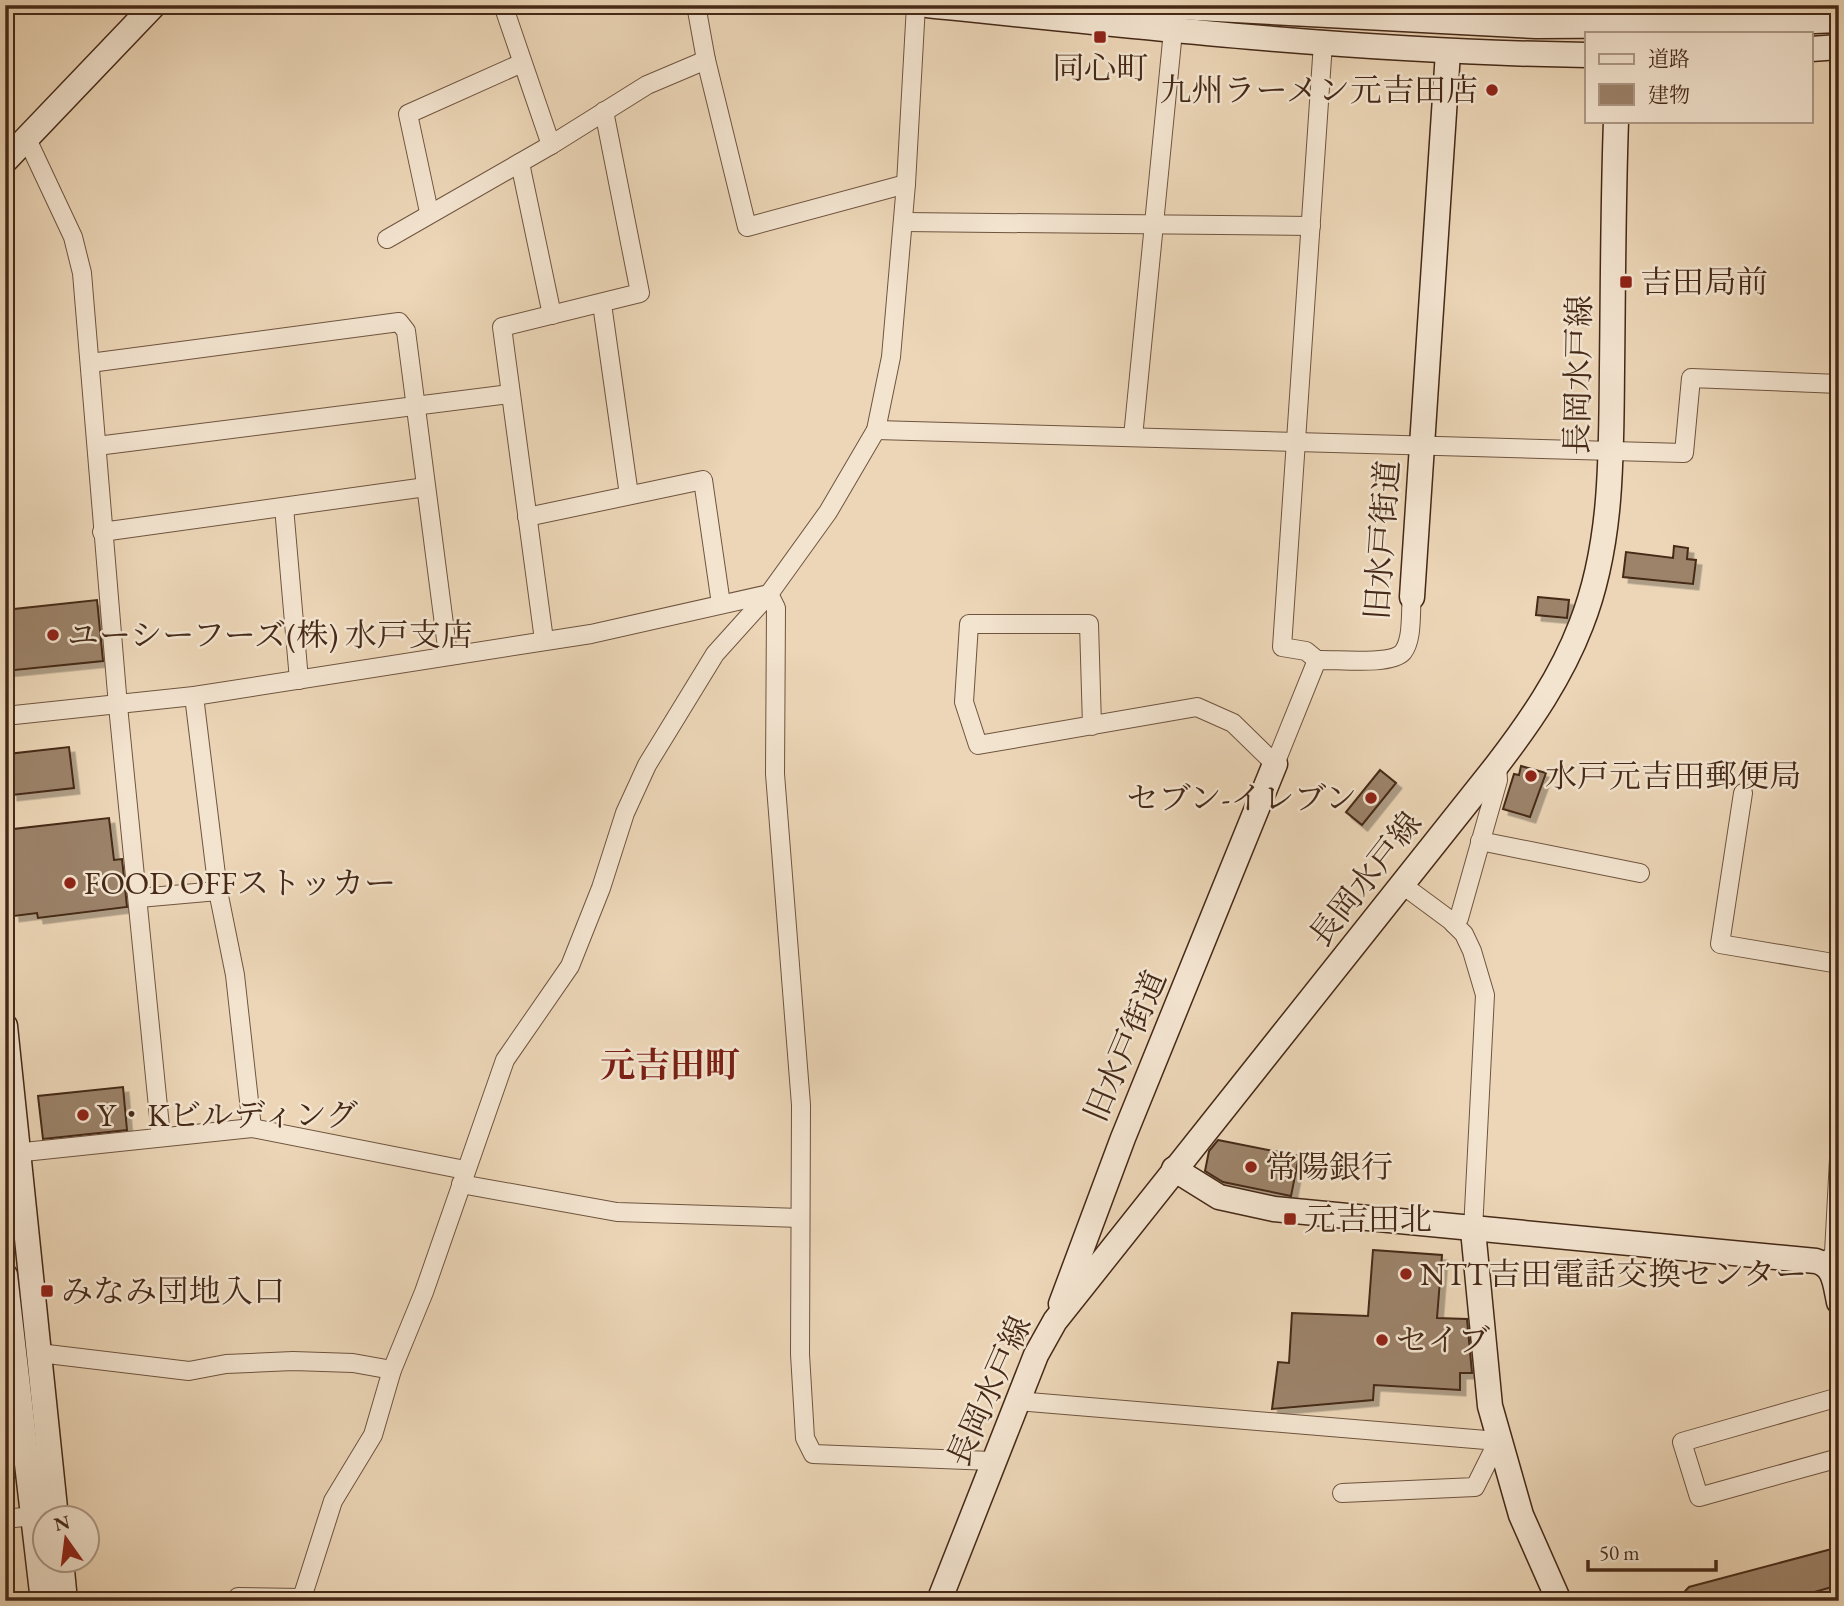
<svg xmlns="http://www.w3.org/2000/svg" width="1844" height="1606" font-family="'EB Garamond','Noto Serif JP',serif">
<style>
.building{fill:#9c836a;stroke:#452917;stroke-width:2;filter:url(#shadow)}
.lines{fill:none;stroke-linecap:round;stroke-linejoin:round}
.street-casing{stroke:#6f543f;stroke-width:20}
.secondary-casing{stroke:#452917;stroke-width:27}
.street{stroke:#f3e4d0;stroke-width:18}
.secondary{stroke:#f3e4d0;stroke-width:24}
.poi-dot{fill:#8f2418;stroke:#f3e4d0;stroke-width:2.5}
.labels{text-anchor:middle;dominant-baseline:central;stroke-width:5;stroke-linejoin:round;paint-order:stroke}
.poi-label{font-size:32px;fill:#452917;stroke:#f3e4d0;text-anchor:start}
.street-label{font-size:32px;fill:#452917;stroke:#f3e4d0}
.quarter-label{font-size:35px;font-weight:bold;fill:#7a1f14;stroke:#f3e4d0}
</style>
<defs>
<filter id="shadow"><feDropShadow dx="5.5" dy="5.5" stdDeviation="0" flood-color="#0004"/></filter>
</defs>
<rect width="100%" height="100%" fill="#ecd6b7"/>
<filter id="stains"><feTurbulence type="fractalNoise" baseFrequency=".00286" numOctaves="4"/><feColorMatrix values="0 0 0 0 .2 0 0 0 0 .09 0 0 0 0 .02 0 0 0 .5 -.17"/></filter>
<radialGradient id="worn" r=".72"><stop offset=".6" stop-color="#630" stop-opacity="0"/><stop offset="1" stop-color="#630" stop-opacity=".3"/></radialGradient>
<g class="building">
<path d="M1674 546 1688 548 1687 559 1696 560 1693 584 1623 577 1626 552 1673 558Z"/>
<path d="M1538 597 1569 600 1567 618 1536 615Z"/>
<path d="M97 600 103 661 5 671V610Z"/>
<path d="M69 747 74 788 12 795 8 754Z"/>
<path d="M1521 766 1546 773 1530 817 1503 809 1514 774 1519 775Z"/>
<path d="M1380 770 1396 783 1362 825 1346 812Z"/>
<path d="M109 818 114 860 122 859 127 907 38 918 37 913 14 916 5 830Z"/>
<path d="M123 1087 127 1130 43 1139 38 1096Z"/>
<path d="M1218 1140 1299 1156 1291 1196 1223 1182 1205 1171 1209 1151Z"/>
<path d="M1373 1250 1442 1255 1437 1318 1467 1319 1472 1373H1460V1390L1374 1385 1373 1400 1272 1409 1278 1362 1289 1363 1292 1313 1368 1316Z"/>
<path d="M1839 1547V1585L1783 1601H1676L1689 1587Z"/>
</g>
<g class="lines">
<defs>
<g id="street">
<path d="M503 5 551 145"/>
<path d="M696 5 706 60 747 227 906 184"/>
<path d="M1713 25 1714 5"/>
<path d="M27 139 73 237 82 273 118 706 161 1137"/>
<path d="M520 163 552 315"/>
<path d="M429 212 408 114 522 63"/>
<path d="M903 222 1311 226"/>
<path d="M387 239 551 145 647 85 706 60"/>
<path d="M602 304 629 495"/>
<path d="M90 363 399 322 406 331 448 655"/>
<path d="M876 430 1684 453 1691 378 1839 384"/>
<path d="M1133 437 1173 31"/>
<path d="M97 446 510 394"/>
<path d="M284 507 299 680"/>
<path d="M527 517 703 480 721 604"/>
<path d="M102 532 426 487"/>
<path d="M544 640 502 327 640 293 604 111"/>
<path d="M1317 660 1306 651 1282 647 1323 43"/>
<path d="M194 696 218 891 235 975 252 1128"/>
<path d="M5 716 194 696 591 634 769 594 776 608 775 774 801 1105 800 1354 805 1438 813 1454 992 1461"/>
<path d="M1092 726 1089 624H969L964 702 978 745 1197 707 1233 723 1275 764 1317 660C1336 659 1391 666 1403 652 1413 639 1410 613 1412 597"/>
<path d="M1743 793 1720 944 1839 964"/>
<path d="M1480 841 1640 873"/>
<path d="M1404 886 1450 920 1464 934 1472 951 1485 995 1473 1230"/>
<path d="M139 898 218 891"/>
<path d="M1454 924 1459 918 1498 780 1497 765"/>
<path d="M5 1154 252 1128 465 1170"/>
<path d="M461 1184 617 1212 800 1218"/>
<path d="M1826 1264 1834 1253 1839 1159"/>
<path d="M39 1353 189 1371 226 1364 293 1361 353 1363 392 1370"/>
<path d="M1839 1397 1682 1442 1699 1497 1839 1458"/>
<path d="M1017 1401 1498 1441 1475 1487 1342 1493"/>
<path d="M5 1519 33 1516"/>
<path d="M237 1601 238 1597 302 1598 333 1501 373 1435 392 1370 424 1292 505 1060 570 966 601 888 625 813 647 765 715 654 769 594 828 512 876 430 891 357 906 184 916 5"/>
</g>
<g id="secondary">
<path d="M927 5C1147 28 1366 52 1587 55"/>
<path d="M1141 5 1536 26 1713 25 1839 20"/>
<path d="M1811 49 1839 47"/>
<path d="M5 161 154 5"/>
<path d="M1412 597 1448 52"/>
<path d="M5 1026 56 1518"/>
<path d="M1174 1169 1219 1197 1274 1209 1816 1261C1835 1266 1835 1284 1839 1302"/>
<path d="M1473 1230 1490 1406 1521 1515 1559 1601"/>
<path d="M5 1275 43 1601"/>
<path d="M1061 1304 1123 1138 1275 764"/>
<path d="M61 1560 65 1601"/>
<path d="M939 1601 1036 1355 1055 1321 1497 765C1530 722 1561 677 1581 625 1613 544 1611 455 1612 369 1613 287 1613 204 1616 121"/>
</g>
</defs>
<use href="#street" class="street-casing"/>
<use href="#secondary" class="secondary-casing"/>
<use href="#street" class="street"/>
<use href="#secondary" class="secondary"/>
</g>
<g class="poi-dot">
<rect x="1093" y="30" width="14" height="14" rx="3.5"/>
<circle cx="1492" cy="90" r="7"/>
<rect x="1619" y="275" width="14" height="14" rx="3.5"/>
<circle cx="53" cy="635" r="7"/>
<circle cx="1531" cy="776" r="7"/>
<circle cx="1371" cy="798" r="7"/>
<circle cx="70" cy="883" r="7"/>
<circle cx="83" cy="1115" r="7"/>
<circle cx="1251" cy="1167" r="7"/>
<rect x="1283" y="1212" width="14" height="14" rx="3.5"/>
<circle cx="1406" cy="1274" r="7"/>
<rect x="40" y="1284" width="14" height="14" rx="3.5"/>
<circle cx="1382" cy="1340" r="7"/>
</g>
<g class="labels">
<g class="poi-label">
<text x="1100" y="68" text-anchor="middle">同心町</text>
<text x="1478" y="90" text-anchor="end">九州ラーメン元吉田店</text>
<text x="1640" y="282">吉田局前</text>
<text x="67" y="635">ユーシーフーズ(株) 水戸支店</text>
<text x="1545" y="776">水戸元吉田郵便局</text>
<text x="1357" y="798" text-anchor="end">セブン-イレブン</text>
<text x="84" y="883">FOOD OFFストッカー</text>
<text x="97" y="1115">Y・Kビルディング</text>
<text x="1265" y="1167">常陽銀行</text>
<text x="1304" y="1219">元吉田北</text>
<text x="1420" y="1274">NTT吉田電話交換センター</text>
<text x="61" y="1291">みなみ団地入口</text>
<text x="1396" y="1340">セイブ</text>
</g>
<g class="street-label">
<text transform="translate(1578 375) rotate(-89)">長岡水戸線</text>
<text transform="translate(1382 540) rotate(-86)">旧水戸街道</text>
<text transform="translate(1365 879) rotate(-52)">長岡水戸線</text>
<text transform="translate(1125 1046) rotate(-67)">旧水戸街道</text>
<text transform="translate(989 1391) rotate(-66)">長岡水戸線</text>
</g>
<g class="quarter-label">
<text x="670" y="1064">元吉田町</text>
</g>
</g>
<rect width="1844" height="1606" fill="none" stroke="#ecd6b7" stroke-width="28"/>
<rect x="7" y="7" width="1830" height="1592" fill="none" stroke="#452917" stroke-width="3.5"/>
<rect x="14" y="14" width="1816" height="1578" fill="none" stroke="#452917" stroke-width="2"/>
<rect x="1585" y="32" width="228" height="91" fill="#f3e4d0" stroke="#ad9986" stroke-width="2"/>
<rect x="1599" y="54" width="35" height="10" fill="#f3e4d0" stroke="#ad9986" stroke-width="2"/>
<text x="1648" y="66" font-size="21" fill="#452917">道路</text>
<rect x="1599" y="84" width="35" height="21" fill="#9c836a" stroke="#ad9986" stroke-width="2"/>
<text x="1648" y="102" font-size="21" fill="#452917">建物</text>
<g transform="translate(66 1539) rotate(346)"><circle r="33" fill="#f3e4d0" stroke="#ad9986" stroke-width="2"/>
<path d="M0-5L12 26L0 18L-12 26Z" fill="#8f2418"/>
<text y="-10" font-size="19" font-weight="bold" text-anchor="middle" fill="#452917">N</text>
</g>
<path d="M1588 1560v10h128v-10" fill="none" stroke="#452917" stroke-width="3.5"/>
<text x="1599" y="1560" font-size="21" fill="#452917" stroke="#f3e4d0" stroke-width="5" paint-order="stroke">50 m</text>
<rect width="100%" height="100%" filter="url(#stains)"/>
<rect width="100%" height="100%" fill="url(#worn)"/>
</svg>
